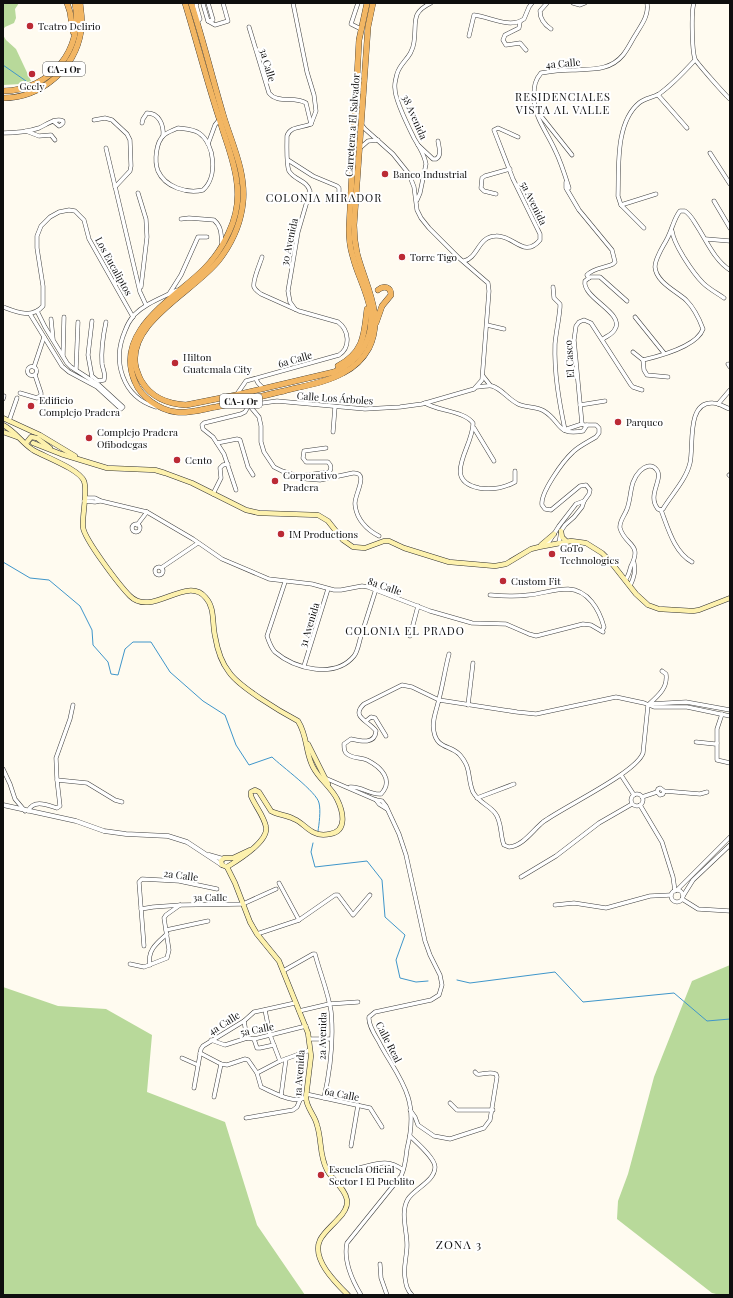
<svg xmlns="http://www.w3.org/2000/svg" width="733" height="1298" font-family="'Playfair Display',serif">
<style>
.forest{fill:#b8d99a}
.lines{fill:none;stroke-linecap:round;stroke-linejoin:round}
.stream{stroke:#3f96ca;stroke-width:1}
.minor-casing{stroke:#414141;stroke-width:4.5}
.tertiary-casing{stroke:#414141;stroke-width:5}
.secondary-casing{stroke:#303030;stroke-width:5.5}
.trunk-casing{stroke:#1f1f1f;stroke-width:6}
.minor{stroke:#fff;stroke-width:3.5}
.tertiary{stroke:#fff;stroke-width:4}
.secondary{stroke:#fdf1ad;stroke-width:4.5}
.trunk{stroke:#f2b663;stroke-width:5.5}
.secondary-bridge-casing{stroke:#303030;stroke-width:5.5;stroke-linecap:butt}
.secondary-bridge{stroke:#fdf1ad;stroke-width:4.5}
.poi-dot{fill:#bb2a35;stroke:#fff;stroke-width:1.5}
.labels{text-anchor:middle;dominant-baseline:central;stroke-width:4;stroke-linejoin:round;paint-order:stroke}
.shield{fill:#fff;stroke:#565656;stroke-width:1}
.shield-label{font-size:9px;font-weight:bold;fill:#0e0e0e}
.poi-label{font-size:10px;fill:#0e0e0e;stroke:#fff;text-anchor:start}
.street-label{font-size:10px;fill:#0e0e0e;stroke:#fff}
.neighbourhood-label{font-size:11px;letter-spacing:1px;fill:#0e0e0e;stroke:#fff}
.quarter-label{font-size:12px;letter-spacing:1px;fill:#0e0e0e;stroke:#fff}
</style>
<rect width="100%" height="100%" fill="#fffbf0"/>
<g class="forest">
<path d="M3 3H19L15 9 16 18 14 23 5 27 3 30Z"/>
<path d="M3 35 6 40 16 49 31 81 21 84 3 85Z"/>
<path d="M730 965V1295H720L712 1293 617 1219 618 1201 628 1174 654 1077 692 981Z"/>
<path d="M3 987 58 1006 106 1009 152 1035 147 1092 225 1122 257 1225 305 1295H3Z"/>
</g>
<g class="lines">
<g class="stream">
<path d="M3 65 26 81"/>
<path d="M3 562 30 578 49 580 80 606 92 630 93 645 108 662 111 674 118 675 125 649 133 642H151L170 672 203 701 225 715 236 745 249 765 272 757C281 766 317 792 319 803 321 810 319 825 318 831"/>
<path d="M313 843 311 852 315 867 367 861 382 880 385 917 405 935 396 960 400 978 416 982 428 981"/>
<path d="M457 980 470 983 555 972 583 1002 674 993 707 1021 730 1019"/>
</g>
<defs>
<g id="minor">
<path d="M197 3 196 5 200 19 197 22"/>
<path d="M293 3 307 72 314 95 316 111 311 124C302 128 290 126 287 136 287 145 286 164 289 171 294 180 307 180 310 191L298 232 288 291 290 302 295 309"/>
<path d="M358 3 351 24 361 29"/>
<path d="M547 3 540 11C540 20 545 25 551 29"/>
<path d="M573 3 580 5 585 3"/>
<path d="M694 3C691 11 692 51 695 59 696 62 726 96 730 99"/>
<path d="M203 4 208 21 215 25 228 21 223 3"/>
<path d="M208 21 213 20 208 3"/>
<path d="M520 22 519 28 505 35 503 40 506 45 520 43 526 50"/>
<path d="M249 27 269 93C277 104 295 96 306 103L311 124"/>
<path d="M469 36 474 15C491 17 509 29 524 19L529 7 532 3"/>
<path d="M658 95 687 128"/>
<path d="M537 111 572 155"/>
<path d="M94 120 105 118 112 120 127 134 130 140 131 166 130 171 115 187"/>
<path d="M142 123 143 119 147 113C159 113 164 125 163 136"/>
<path d="M178 128C185 129 193 129 199 133 215 144 218 177 203 190 187 194 165 187 158 171 154 161 156 142 164 135 168 132 173 130 178 128Z"/>
<path d="M26 131 39 136 51 135 55 140"/>
<path d="M3 133C15 133 27 132 39 128 46 125 56 117 63 121V123L61 125 59 126 53 121"/>
<path d="M208 144 215 125 219 120"/>
<path d="M418 145 433 159H436C442 156 439 148 438 141"/>
<path d="M106 148 140 292 146 305"/>
<path d="M360 148 368 141 378 140"/>
<path d="M710 153 730 184"/>
<path d="M288 160 313 176 337 186 339 188V200"/>
<path d="M566 182V188L579 210 612 250 615 262 613 264C605 268 593 268 587 275L589 278"/>
<path d="M569 188C565 175 561 162 555 150 546 130 534 118 534 95 534 86 535 80 541 73 552 71 562 70 572 70 591 69 610 71 623 55 628 49 632 40 636 34 642 24 649 15 647 3"/>
<path d="M138 193 146 219 147 237 141 287"/>
<path d="M496 194 484 191 481 188 482 178 485 176 510 169"/>
<path d="M417 200 420 193 426 164 425 160C423 152 418 145 414 138 409 128 395 99 395 89 394 84 396 78 397 74 400 62 412 58 414 42 417 22 410 13 431 3"/>
<path d="M714 201 730 228"/>
<path d="M621 205 656 194"/>
<path d="M181 219 189 218 214 220C222 227 221 235 222 245"/>
<path d="M644 228 621 205 618 196C619 168 615 123 639 103 645 98 652 98 659 94 672 85 684 72 695 60"/>
<path d="M672 231C674 245 693 273 703 283 709 289 717 293 724 298"/>
<path d="M706 239 730 241"/>
<path d="M464 261C478 258 478 236 496 236 514 235 524 259 540 240V234L513 179 494 130 498 128 518 137"/>
<path d="M553 287 554 298 560 304V307C559 320 556 332 555 344 554 373 559 401 565 430"/>
<path d="M169 294 181 275 198 237H207"/>
<path d="M3 307C16 312 32 319 43 306V286L37 248V236L41 226 50 217 59 212 69 210 75 211 84 220 89 239 133 317"/>
<path d="M30 314 62 366 69 372 97 387 121 409 123 407 99 385 71 367 67 363 45 327 37 311"/>
<path d="M635 317 664 353"/>
<path d="M51 319 53 339"/>
<path d="M92 321 88 355 92 377"/>
<path d="M487 325 504 329"/>
<path d="M603 339C607 336 613 334 615 329 625 313 582 298 585 281L590 277H600L627 301"/>
<path d="M633 352 643 360C660 356 697 346 703 329 699 318 694 308 686 300 676 291 656 282 655 267 655 258 663 247 667 239 672 230 674 218 680 211H685C691 215 693 220 697 226 706 240 715 261 730 270"/>
<path d="M63 356 64 317"/>
<path d="M643 360 644 370 647 375 668 377"/>
<path d="M728 364 730 367"/>
<circle cx="32" cy="371" r="4.5"/>
<path d="M34 367 44 337"/>
<path d="M76 370 78 322"/>
<path d="M92 376 98 381 104 380C106 374 103 370 102 364 101 350 103 336 106 322"/>
<path d="M483 376 490 385"/>
<path d="M256 379 258 383 264 389"/>
<path d="M477 387C482 387 488 385 492 386 502 389 508 399 518 404 526 408 536 406 544 411 562 422 556 436 583 431L587 425"/>
<path d="M20 393 37 398 41 395V393L35 375"/>
<path d="M237 394 246 381 339 355C351 347 349 330 338 322L299 311 261 294C258 292 255 290 254 287 252 281 260 264 262 257"/>
<path d="M3 399 4 396"/>
<path d="M425 403C438 411 464 411 473 423 474 446 440 480 479 488 491 490 504 488 515 482V471"/>
<path d="M718 404 730 390"/>
<path d="M249 405 277 401 365 409 400 407 422 404 474 389 482 380 489 291 488 283 459 258 429 228 421 218 417 210 414 187 409 174 393 154 365 129 361 124"/>
<path d="M249 405 259 417 261 426V442L264 452 274 467 282 471 307 479 320 480 353 473C370 472 354 495 355 504 356 519 367 530 379 536"/>
<path d="M580 405 605 401"/>
<path d="M156 407C122 397 112 361 125 331 127 325 130 320 134 315 146 303 162 298 177 290"/>
<path d="M9 421 17 398"/>
<path d="M582 424 574 340 576 326 579 322 584 320 591 323 631 385 633 387 642 390"/>
<path d="M474 428 494 461"/>
<path d="M333 432 335 407"/>
<path d="M217 443 237 439 240 440 248 467 253 475"/>
<path d="M729 475 730 476"/>
<path d="M300 476 329 472C332 469 331 465 328 462H306L303 458 304 451 326 448"/>
<path d="M236 490 224 454 213 437 203 429 202 425 204 423 241 414 245 412 249 405"/>
<path d="M213 494 221 478 220 468 223 465 228 464"/>
<path d="M85 498H95L101 501 147 512 193 539 222 559 269 579 312 584 334 590H341L362 586 368 587 430 611 472 623 506 624 529 634 536 636 583 624 591 625 603 632"/>
<path d="M84 501 95 502 100 501"/>
<path d="M661 510C668 528 674 552 692 562"/>
<circle cx="136" cy="528" r="4"/>
<path d="M137 525 147 512"/>
<path d="M559 543 561 531 565 525 574 517 582 507 584 501 589 494 590 490 586 485 580 486 551 510 545 509 542 505C540 493 563 461 573 452 579 446 588 442 596 437L599 433V428L596 425H584L582 424 564 430"/>
<path d="M547 545 559 526 576 504 584 501"/>
<circle cx="159" cy="571" r="4"/>
<path d="M161 568 198 543"/>
<path d="M625 580C629 576 629 572 631 566 643 543 625 546 620 528 619 521 625 515 627 509 632 496 629 482 640 471 644 467 651 463 656 469 665 478 646 495 658 509L661 510 663 509C672 494 686 480 690 463 694 447 686 401 713 403 719 403 724 407 730 409"/>
<path d="M285 582 267 636C269 642 271 648 275 652 295 669 335 679 354 656 358 651 359 642 361 636 366 620 371 605 376 589"/>
<path d="M630 586C634 578 636 571 634 563"/>
<path d="M490 595C503 596 515 597 528 595 541 594 554 589 568 589 588 590 599 609 604 627L602 631"/>
<path d="M410 636 418 606"/>
<path d="M449 654C445 669 443 684 439 699 437 709 431 722 434 732 437 749 451 745 460 755 472 769 467 778 473 792 478 802 489 805 495 813 502 821 500 836 504 845L509 847C523 846 533 830 543 822 563 807 636 773 643 753L648 705C658 696 668 688 666 674L662 671"/>
<path d="M304 666 328 589"/>
<path d="M650 704 686 702 730 710"/>
<path d="M468 705 473 663"/>
<path d="M366 721 371 717 375 718 386 736"/>
<path d="M696 742 715 744 717 743V729L722 714"/>
<path d="M717 743V760L730 763"/>
<path d="M3 769 10 784 15 799 25 811"/>
<path d="M621 775 634 795"/>
<path d="M325 778 376 800 382 801 386 806 399 834 406 855 425 941 430 955 440 975 442 985 439 995 431 1000 375 1012 369 1017C368 1025 375 1035 379 1042 388 1060 402 1077 408 1097 413 1113 411 1133 407 1149 406 1158 405 1168 401 1176L347 1243C343 1261 352 1280 361 1295"/>
<path d="M57 780 87 783 115 800 122 802"/>
<path d="M350 787C362 786 369 795 381 794 394 780 381 767 367 760 360 757 352 759 346 753 344 751 344 748 344 744L351 739C360 741 375 745 376 731 369 721 350 717 364 704L402 685 412 687 439 700 517 712 536 714 616 697 644 703 654 707H687L730 716"/>
<path d="M664 791 663 794 660 795 657 792 658 789 660 788 664 791 700 794 707 792"/>
<circle cx="637" cy="800" r="6"/>
<path d="M642 797 657 792"/>
<path d="M477 798 514 784"/>
<path d="M376 800 379 804 387 809"/>
<path d="M640 805 662 842 673 877 675 891"/>
<path d="M28 811C34 799 47 805 57 808L60 806 57 780 56 758 70 719 73 705"/>
<path d="M521 877 556 856 599 823 632 804"/>
<path d="M279 883 299 920"/>
<path d="M677 890 730 837"/>
<circle cx="677" cy="896" r="6"/>
<path d="M683 896 693 880 730 845"/>
<path d="M682 899 698 909 730 911"/>
<path d="M555 905 574 903 606 908 650 896 671 895"/>
<path d="M141 909 153 907 181 905 243 904 276 889"/>
<path d="M166 930 208 921"/>
<path d="M257 934 299 920 335 895H338L353 915 370 895"/>
<path d="M144 946 139 882 142 879 179 881 217 889"/>
<path d="M130 964 144 967 167 958 169 950 164 918 166 915 180 905"/>
<path d="M150 965C147 950 157 943 167 934"/>
<path d="M283 971 313 954H315C320 973 328 992 331 1011 334 1040 330 1071 324 1098"/>
<path d="M265 1010 270 1035 280 1061"/>
<path d="M299 1011 329 1004 358 1002"/>
<path d="M244 1021 247 1038"/>
<path d="M254 1039 257 1048H260L274 1045"/>
<path d="M309 1039H331"/>
<path d="M211 1040 225 1045 247 1038 254 1039 306 1026"/>
<path d="M200 1053 221 1064 227 1065 245 1059 248 1060 257 1073 261 1087C273 1092 294 1105 306 1097"/>
<path d="M182 1058 198 1065"/>
<path d="M257 1073 280 1061 310 1050"/>
<path d="M194 1088 201 1049 203 1046 244 1021 254 1012 295 1003"/>
<path d="M306 1094 370 1108 382 1127"/>
<path d="M281 1096 286 1059"/>
<path d="M214 1097 221 1064"/>
<path d="M450 1103 457 1110H493"/>
<path d="M410 1110 415 1117 418 1125 434 1136 450 1139 484 1128 490 1120 497 1077 496 1074C489 1071 483 1075 477 1074L475 1072"/>
<path d="M246 1118 293 1110 297 1107 300 1100"/>
<path d="M410 1136C416 1142 435 1158 435 1167 435 1181 414 1189 408 1199 400 1212 407 1230 407 1245 407 1256 403 1267 405 1278 406 1285 407 1290 412 1295"/>
<path d="M351 1146 358 1105"/>
<path d="M359 1168C376 1164 388 1158 403 1170"/>
<path d="M380 1264 381 1278 387 1295"/>
</g>
<g id="tertiary">
<path d="M3 805 76 821 104 831 126 834 168 836 187 842 222 865"/>
<path d="M209 855 223 859"/>
</g>
<g id="secondary">
<path d="M3 418 40 435 75 456"/>
<path d="M3 425C15 431 22 443 33 450 45 457 79 469 84 481 88 492 82 514 83 527 84 539 120 586 130 596 152 618 187 574 206 598 215 608 212 623 215 636 217 648 221 662 229 672 239 687 281 712 298 721 308 737 305 752 313 767 319 779 331 787 337 799 343 811 348 831 330 834 325 835 319 835 315 833 307 830 302 822 294 819 287 815 278 815 271 811L259 792 255 790 251 792V796C255 806 264 816 266 827 269 841 237 861 227 867L222 865 221 861 224 858H233L250 850"/>
<path d="M3 432 17 437"/>
<path d="M37 438 50 448"/>
<path d="M33 443 61 454 107 468 155 470 165 473 192 483 246 510 259 513 318 515 328 521 343 540 353 547 365 548 384 541H389L404 548 449 562 495 566 506 564 531 549 539 547 571 541 586 543 602 553 610 561 636 594 648 605 659 609 693 611 699 610 730 598"/>
<path d="M561 531 562 537 566 541"/>
<path d="M541 545 554 534"/>
<path d="M308 744 328 784"/>
<path d="M227 867 235 883 250 922 257 934 279 961 308 1033 311 1056 306 1097C306 1108 315 1115 317 1125 322 1140 319 1155 327 1170 332 1180 345 1188 347 1200 348 1207 343 1214 338 1219 332 1226 324 1232 320 1240 311 1259 336 1283 348 1295"/>
</g>
<g id="trunk">
<path d="M67 3 70 12 73 32"/>
<path d="M185 3C197 42 207 82 220 121 226 142 235 162 237 184 239 200 236 217 229 232 223 246 215 258 204 269 174 299 113 331 135 382 141 397 159 410 176 412 189 414 203 409 216 407 239 402 261 396 284 391 303 386 325 383 343 373 353 368 363 359 369 348 385 315 365 285 357 253 355 244 354 234 354 225L368 27 373 3"/>
<path d="M191 3C203 39 212 77 223 114 231 142 246 171 243 202 241 223 232 243 219 260 195 291 125 323 136 368 138 373 139 378 142 382 151 397 168 404 186 405L236 395 334 372C360 361 375 338 370 309 367 291 357 274 353 257 350 248 349 239 349 229L359 40 367 3"/>
<path d="M3 91C51 90 84 50 75 3"/>
<path d="M3 98C41 98 75 69 81 31 83 22 81 12 80 3"/>
<path d="M376 323 382 306 391 295C391 287 384 285 378 290"/>
<path d="M338 366C364 352 364 335 367 309"/>
</g>
</defs>
<use href="#minor" class="minor-casing"/>
<use href="#tertiary" class="tertiary-casing"/>
<use href="#secondary" class="secondary-casing"/>
<use href="#trunk" class="trunk-casing"/>
<use href="#minor" class="minor"/>
<use href="#tertiary" class="tertiary"/>
<use href="#secondary" class="secondary"/>
<use href="#trunk" class="trunk"/>
<defs>
<path id="secondary-bridge" d="M27 442 31 437 37 438"/>
</defs>
<use href="#secondary-bridge" class="secondary-bridge-casing"/>
<use href="#secondary-bridge" class="secondary-bridge"/>
</g>
<g class="poi-dot">
<circle cx="30" cy="26" r="4"/>
<circle cx="32" cy="74" r="4"/>
<circle cx="385" cy="174" r="4"/>
<circle cx="402" cy="257" r="4"/>
<circle cx="175" cy="363" r="4"/>
<circle cx="31" cy="406" r="4"/>
<circle cx="618" cy="422" r="4"/>
<circle cx="89" cy="438" r="4"/>
<circle cx="177" cy="460" r="4"/>
<circle cx="275" cy="481" r="4"/>
<circle cx="281" cy="534" r="4"/>
<circle cx="552" cy="554" r="4"/>
<circle cx="503" cy="581" r="4"/>
<circle cx="321" cy="1175" r="4"/>
</g>
<g class="labels">
<g class="shield">
<rect x="43" y="62" width="42" height="14" rx="3"/>
<rect x="220" y="394" width="42" height="14" rx="3"/>
</g>
<g class="shield-label">
<text x="64" y="69">CA-1 Or</text>
<text x="241" y="401">CA-1 Or</text>
</g>
<g class="poi-label">
<text x="38" y="26">Teatro Delirio</text>
<text x="32" y="86" text-anchor="middle">Geely</text>
<text x="393" y="174">Banco Industrial</text>
<text x="410" y="257">Torre Tigo</text>
<text x="183" y="357">Hilton<tspan x="183" dy="12">Guatemala City</tspan></text>
<text x="39" y="400">Edificio<tspan x="39" dy="12">Complejo Pradera</tspan></text>
<text x="626" y="422">Parqueo</text>
<text x="97" y="432">Complejo Pradera<tspan x="97" dy="12">Ofibodegas</tspan></text>
<text x="185" y="460">Cento</text>
<text x="283" y="475">Corporativo<tspan x="283" dy="12">Pradera</tspan></text>
<text x="289" y="534">IM Productions</text>
<text x="560" y="548">GoTo<tspan x="560" dy="12">Technologies</tspan></text>
<text x="511" y="581">Custom Fit</text>
<text x="329" y="1169">Escuela Oficial<tspan x="329" dy="12">Sector I El Pueblito</tspan></text>
</g>
<g class="street-label">
<text transform="translate(563 63) rotate(-5)">4a Calle</text>
<text transform="translate(268 65) rotate(74)">3a Calle</text>
<text transform="translate(415 117) rotate(66)">38 Avenida</text>
<text transform="translate(352 125) rotate(-86)">Carretera a El Salvador</text>
<text transform="translate(534 203) rotate(64)">5a Avenida</text>
<text transform="translate(289 242) rotate(-78)">30 Avenida</text>
<text transform="translate(114 266) rotate(61)">Los Eucaliptos</text>
<text transform="translate(295 359) rotate(-16)">6a Calle</text>
<text transform="translate(569 359) rotate(-94)">El Casco</text>
<text transform="translate(335 398) rotate(4)">Calle Los Árboles</text>
<text transform="translate(385 586) rotate(19)">8a Calle</text>
<text transform="translate(309 625) rotate(-73)">31 Avenida</text>
<text transform="translate(181 875) rotate(7)">2a Calle</text>
<text x="210" y="897">3a Calle</text>
<text transform="translate(224 1023) rotate(-32)">4a Calle</text>
<text transform="translate(257 1029) rotate(-11)">5a Calle</text>
<text transform="translate(322 1036) rotate(-89)">2a Avenida</text>
<text transform="translate(389 1042) rotate(63)">Calle Real</text>
<text transform="translate(299 1073) rotate(-86)">1a Avenida</text>
<text transform="translate(342 1094) rotate(11)">6a Calle</text>
</g>
<g class="neighbourhood-label">
<text x="563" y="96">RESIDENCIALES<tspan x="563" dy="13">VISTA AL VALLE</tspan></text>
<text x="324" y="197">COLONIA MIRADOR</text>
<text x="405" y="630">COLONIA EL PRADO</text>
</g>
<g class="quarter-label">
<text x="459" y="1244">ZONA 3</text>
</g>
</g>
<rect width="733" height="1298" fill="none" stroke="#0e0e0e" stroke-width="8"/>
</svg>
